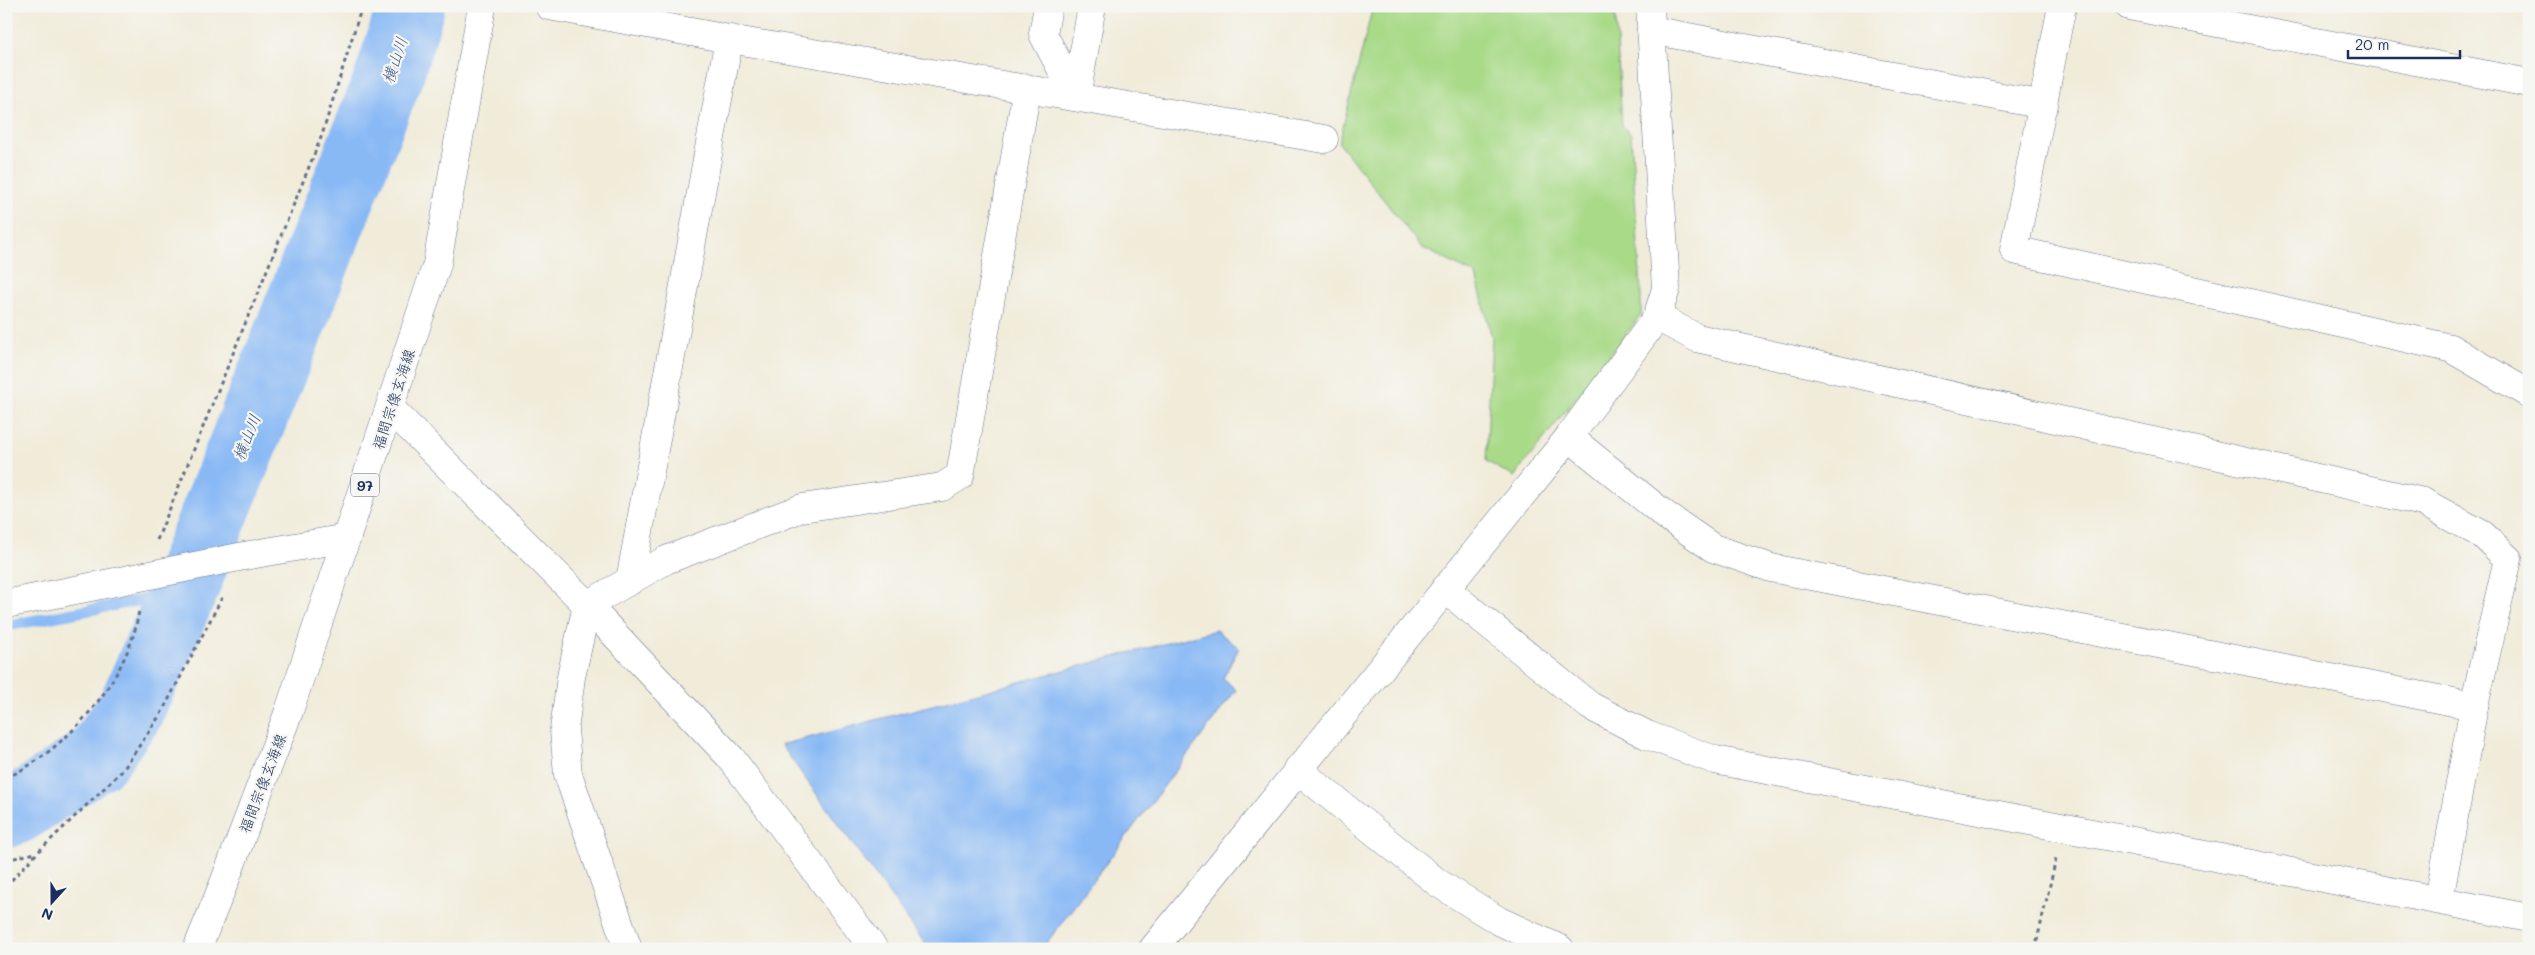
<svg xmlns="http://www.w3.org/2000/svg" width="2535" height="955" font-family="Mali,'Klee One',sans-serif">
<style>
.green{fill:#a9da88;stroke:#628473}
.water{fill:#89b9f5;stroke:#5274aa}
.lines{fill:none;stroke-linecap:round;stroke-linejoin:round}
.stream{stroke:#89b9f5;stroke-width:11}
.river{stroke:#89b9f5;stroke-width:68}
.minor-casing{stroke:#667189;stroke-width:29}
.tertiary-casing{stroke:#667189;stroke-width:29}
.primary-casing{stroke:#667189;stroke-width:29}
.path{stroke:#667189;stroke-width:3;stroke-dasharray:4 4;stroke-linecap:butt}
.minor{stroke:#fff;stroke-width:28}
.tertiary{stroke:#fff;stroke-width:28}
.primary{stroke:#fff;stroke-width:28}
.labels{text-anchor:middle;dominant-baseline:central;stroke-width:4.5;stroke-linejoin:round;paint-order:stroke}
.shield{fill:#f6f6f2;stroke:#5d6b8a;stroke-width:1}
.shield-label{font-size:14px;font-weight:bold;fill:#1b2f5e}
.street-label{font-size:15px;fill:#1b2f5e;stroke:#f6f6f2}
.water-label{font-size:16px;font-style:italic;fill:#3c588b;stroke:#f6f6f2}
</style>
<rect width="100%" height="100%" fill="#f6f6f2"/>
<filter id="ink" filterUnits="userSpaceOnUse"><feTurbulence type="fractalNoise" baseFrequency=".02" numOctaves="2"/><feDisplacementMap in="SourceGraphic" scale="10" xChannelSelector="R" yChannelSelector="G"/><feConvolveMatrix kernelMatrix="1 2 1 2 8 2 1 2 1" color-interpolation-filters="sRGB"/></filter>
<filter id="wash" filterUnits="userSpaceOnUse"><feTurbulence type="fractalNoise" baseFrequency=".0096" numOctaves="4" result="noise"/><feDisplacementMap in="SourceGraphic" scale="20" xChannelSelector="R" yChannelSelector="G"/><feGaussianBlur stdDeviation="1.12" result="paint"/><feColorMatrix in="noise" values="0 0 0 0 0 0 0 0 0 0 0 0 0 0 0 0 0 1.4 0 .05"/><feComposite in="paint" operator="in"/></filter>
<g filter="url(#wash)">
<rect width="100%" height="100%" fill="#f1ecda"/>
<path class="green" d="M1373 6H1615L1622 126 1631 134 1641 292V315L1514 477 1486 461 1492 338 1476 275 1421 247 1339 143Z"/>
<path class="water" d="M1216 630 1239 648 1223 678 1236 690 1042 949H939L937 947 929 949 781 745Z"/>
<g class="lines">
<path class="stream" d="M6 626 183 592"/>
<path class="river" d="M6 814 17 810 97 757 130 711 183 592 285 340 389 76 411 6"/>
</g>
</g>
<g filter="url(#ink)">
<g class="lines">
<defs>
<g id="minor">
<path d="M549 6 729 39 1324 139"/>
<path d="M1048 6 1043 34 1076 97"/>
<path d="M2062 6 2014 250 2450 348 2529 394"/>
<path d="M2129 6 2529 83"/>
<path d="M1651 30 2044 105"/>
<path d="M1076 97 1092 6"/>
<path d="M1657 317 1697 338 2423 502 2483 535 2508 559 2474 706 2439 900"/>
<path d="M1569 437 1665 515 1713 548 1771 568 2474 706"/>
<path d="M630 581 729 39"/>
<path d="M1445 589 1590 706 1647 735 1715 760 2529 918"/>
<path d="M6 604 244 556 347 538"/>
<path d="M1297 769 1438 883 1499 921 1560 949"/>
<path d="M628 949 568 774 564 730 571 677 587 605 666 560 802 508 942 487 960 476 1027 88"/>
<path d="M1153 949 1569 437 1657 317 1666 289 1650 6"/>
</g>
<path id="tertiary" d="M390 408 587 605 731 758 874 949"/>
<path id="primary" d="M197 949 224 883 289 711 437 264 482 6"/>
</defs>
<use href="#minor" class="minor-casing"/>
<use href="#tertiary" class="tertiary-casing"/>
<use href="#primary" class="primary-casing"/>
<g class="path">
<path d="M157 540 322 135 362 6"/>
<path d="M6 778C67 750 130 678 139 610"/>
<path d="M6 860 35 853"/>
<path d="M6 886 37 853 123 770 162 712 224 594"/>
<path d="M2035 949 2056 859"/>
</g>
<use href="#minor" class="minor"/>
<use href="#tertiary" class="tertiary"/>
<use href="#primary" class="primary"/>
</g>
</g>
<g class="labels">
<rect class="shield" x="351" y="473.5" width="28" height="23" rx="4"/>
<g class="shield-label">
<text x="365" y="485">97</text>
</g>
<g class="street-label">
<text transform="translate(393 399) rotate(-72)">福間宗像玄海線</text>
<text transform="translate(262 783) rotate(-69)">福間宗像玄海線</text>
</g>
<g class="water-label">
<text transform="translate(394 60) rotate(-72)">横山川</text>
<text transform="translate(246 437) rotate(-68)">横山川</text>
</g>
</g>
<rect width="2535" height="955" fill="none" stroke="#f6f6f2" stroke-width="25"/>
<g transform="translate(52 902) rotate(201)" stroke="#f6f6f2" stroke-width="4" paint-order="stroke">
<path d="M0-4L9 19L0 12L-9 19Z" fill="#1b2f5e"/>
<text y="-8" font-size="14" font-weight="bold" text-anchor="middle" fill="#1b2f5e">N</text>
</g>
<path d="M2348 50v8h112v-8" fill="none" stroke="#1b2f5e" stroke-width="2.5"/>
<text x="2355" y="50" font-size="15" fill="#1b2f5e" stroke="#f6f6f2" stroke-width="4" paint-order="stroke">20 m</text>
</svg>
